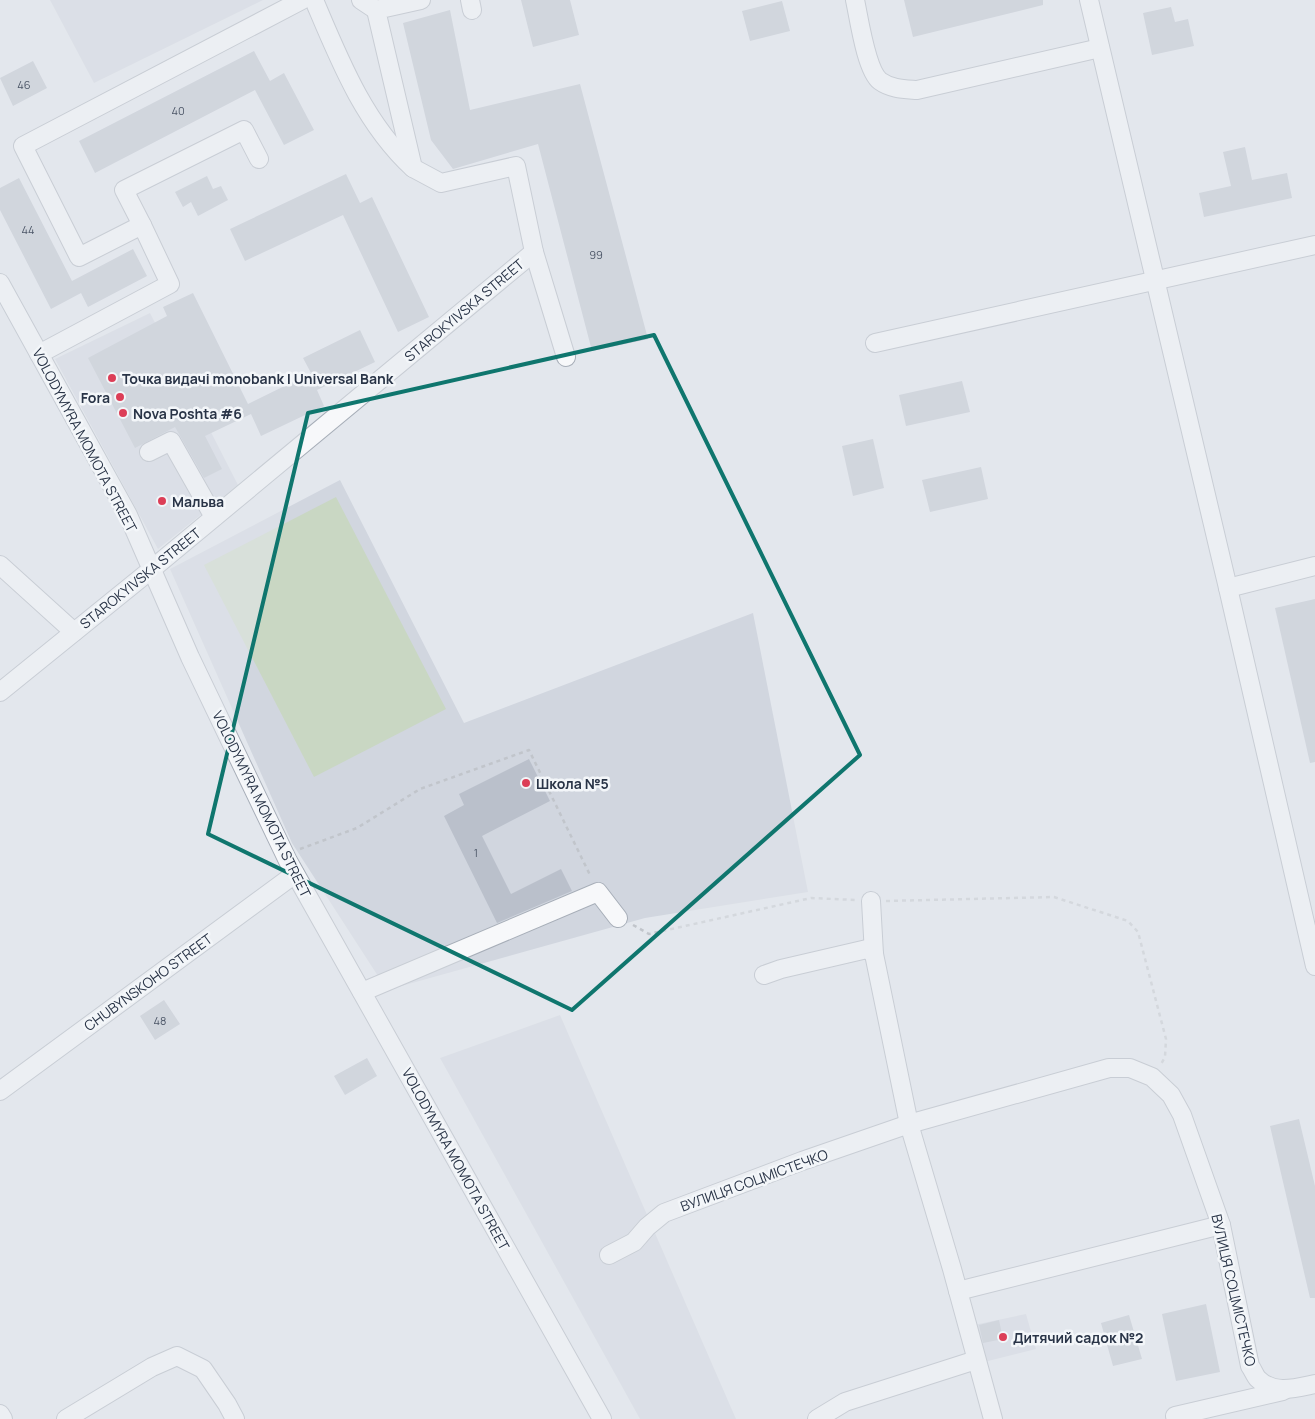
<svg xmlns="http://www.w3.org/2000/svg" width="1315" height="1419" font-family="Manrope,sans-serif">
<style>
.built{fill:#d1d6df}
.green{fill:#c9d7c3}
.building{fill:#bac0cb}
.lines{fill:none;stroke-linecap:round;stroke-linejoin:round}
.minor-casing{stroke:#a7aeb8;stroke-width:20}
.path{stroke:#c1c5cb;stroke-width:2.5;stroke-dasharray:4 4;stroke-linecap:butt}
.minor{stroke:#f7f8fa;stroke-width:18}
.marked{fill:none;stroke:#0f766e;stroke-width:4;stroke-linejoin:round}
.poi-dot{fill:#dc3e57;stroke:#f3f6f9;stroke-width:2}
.labels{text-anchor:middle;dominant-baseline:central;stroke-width:5;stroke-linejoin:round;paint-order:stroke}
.number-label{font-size:11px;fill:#4d5768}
.street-label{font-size:14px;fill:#293447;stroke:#f3f6f9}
.poi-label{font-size:14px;font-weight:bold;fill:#293447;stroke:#f3f6f9;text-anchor:start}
</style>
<rect width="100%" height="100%" fill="#e3e7ed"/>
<g class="built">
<path d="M50 0H263L94 83Z"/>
<path d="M150 313 238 485 158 549 55 359Z"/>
<path d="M340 480 464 723 753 613 808 892 645 918 387 990 292 843 170 569Z"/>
<path d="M560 1015 736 1419H640L440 1058Z"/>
<path d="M1026 1314 1036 1349 980 1363 969 1326Z"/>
</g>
<path class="green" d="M336 497 446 709 314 777 204 565Z"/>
<g class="building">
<path d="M521 0H570L579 35 533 47Z"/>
<path d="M904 0H1043V5L913 37Z"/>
<path d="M782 1 790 31 750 41 742 11Z"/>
<path d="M1171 7 1175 22 1188 19 1194 46 1152 55 1143 13Z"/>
<path d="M450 10 470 110 580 84 648 339 592 351 538 144 453 169 431 140 403 23Z"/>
<path d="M254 51 270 81 284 73 314 130 284 145 255 90 95 173 79 141Z"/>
<path d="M33 61 47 88 13 106 0 78Z"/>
<path d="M1245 147 1252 180 1287 173 1292 198 1204 217 1199 193 1231 186 1223 152Z"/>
<path d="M346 174 360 203 372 197 429 317 398 332 343 215 245 261 230 229Z"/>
<path d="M207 176 213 189 221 186 228 200 198 216 191 202 183 207 175 192Z"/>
<path d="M19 178 72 281 133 249 147 276 88 307 81 293 51 309 0 210V188Z"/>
<path d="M193 293 248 404 311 373 303 358 360 330 375 362 317 390 324 406 261 436 251 414 205 436 222 469 204 478 175 427 135 448 88 358 167 316 163 307Z"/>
<path d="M962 381 970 412 906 426 899 395Z"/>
<path d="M873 439 884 488 853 496 842 446Z"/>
<path d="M981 467 988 499 930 512 922 480Z"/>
<path d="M1315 599V762L1310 763 1275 608Z"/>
<path d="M529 759 550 801 482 836 511 894 561 869 572 891 497 923 444 816 464 805 459 794Z"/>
<path d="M164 1000 180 1024 155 1040 140 1016Z"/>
<path d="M367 1058 377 1076 345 1095 334 1076Z"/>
<path d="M1299 1119 1315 1186V1298H1310L1270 1126Z"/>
<path d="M1206 1304 1220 1372 1176 1381 1162 1314Z"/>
<path d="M1129 1315 1142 1359 1113 1366 1101 1323Z"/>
<path d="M999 1320 1003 1339 983 1343 979 1325Z"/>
</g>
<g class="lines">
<defs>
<g id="minor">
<path d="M314 0C339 59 364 123 413 168"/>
<path d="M361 0 376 10"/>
<path d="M421 0 376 10 413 168 441 183 516 166 534 252 566 357"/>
<path d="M470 0 472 10"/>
<path d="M855 0C859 18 866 70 880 81 891 89 904 89 917 90L1100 48"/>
<path d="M1089 0 1228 588 1315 966"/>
<path d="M142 225 124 190 244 130 259 159"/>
<path d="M0 283 128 515 190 657 288 861 602 1419"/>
<path d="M875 343 1315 245"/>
<path d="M39 354 170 284 142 225 79 257 23 146 302 0"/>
<path d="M149 452 171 441 214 517"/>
<path d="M0 565 74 632"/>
<path d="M1228 588 1315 566"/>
<path d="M0 692 152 569 534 252"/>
<path d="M871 901 874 954 909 1124 952 1269 993 1419"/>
<path d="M764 975 781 969 867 949 874 954"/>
<path d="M362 992 598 892 618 918"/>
<path d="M0 1091 295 874"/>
<path d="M609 1255 634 1242 647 1227 664 1213 802 1161 909 1124 1109 1068H1130L1152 1077 1171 1095 1182 1115 1221 1225 1250 1366C1253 1370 1255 1376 1258 1379 1274 1395 1296 1388 1315 1384"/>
<path d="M958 1291 1221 1225"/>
<path d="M0 1414 3 1419"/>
<path d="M1175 1416 1283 1391"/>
<path d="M66 1419 152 1367 177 1356 203 1369 227 1404 235 1419"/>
<path d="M817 1419 845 1402 976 1360"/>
</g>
</defs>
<use href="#minor" class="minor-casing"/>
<g class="path">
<path d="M300 849 357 828 420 789 529 750 591 877"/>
<path d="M886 901 1054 897 1128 921 1138 932 1166 1039 1165 1057 1161 1064"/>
<path d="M633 925 649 934 811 898 856 900"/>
</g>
<use href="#minor" class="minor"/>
</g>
<path d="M0 0H1315V1419H0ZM654 335 860 755 572 1010 208 834 308 413Z" fill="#e3e7ed" fill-opacity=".55" fill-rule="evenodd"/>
<path class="marked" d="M654 335 860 755 572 1010 208 834 308 413Z"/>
<g class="poi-dot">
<circle cx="112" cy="378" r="5"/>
<circle cx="120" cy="397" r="5"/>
<circle cx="123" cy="413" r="5"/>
<circle cx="162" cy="501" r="5"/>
<circle cx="526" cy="783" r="5"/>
<circle cx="1003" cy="1337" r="5"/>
</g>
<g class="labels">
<g class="number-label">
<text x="24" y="84">46</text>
<text x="178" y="110">40</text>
<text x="28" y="229">44</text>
<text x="596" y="254">99</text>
<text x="476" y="852">1</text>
<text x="160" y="1020">48</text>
</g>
<g class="street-label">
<text transform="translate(464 310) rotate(-40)">STAROKYIVSKA STREET</text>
<text transform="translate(85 440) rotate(62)">VOLODYMYRA MOMOTA STREET</text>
<text transform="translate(140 578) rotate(-39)">STAROKYIVSKA STREET</text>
<text transform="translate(262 804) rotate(64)">VOLODYMYRA MOMOTA STREET</text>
<text transform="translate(148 982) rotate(-36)">CHUBYNSKOHO STREET</text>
<text transform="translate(456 1159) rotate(61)">VOLODYMYRA MOMOTA STREET</text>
<text transform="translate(754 1180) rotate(-20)">ВУЛИЦЯ СОЦМІСТЕЧКО</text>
<text transform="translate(1234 1290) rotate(77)">ВУЛИЦЯ СОЦМІСТЕЧКО</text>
</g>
<g class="poi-label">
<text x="122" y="378">Точка видачі monobank | Universal Bank</text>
<text x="110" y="397" text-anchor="end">Fora</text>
<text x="133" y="413">Nova Poshta #6</text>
<text x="172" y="501">Мальва</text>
<text x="536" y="783">Школа №5</text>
<text x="1013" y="1337">Дитячий садок №2</text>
</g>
</g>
</svg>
